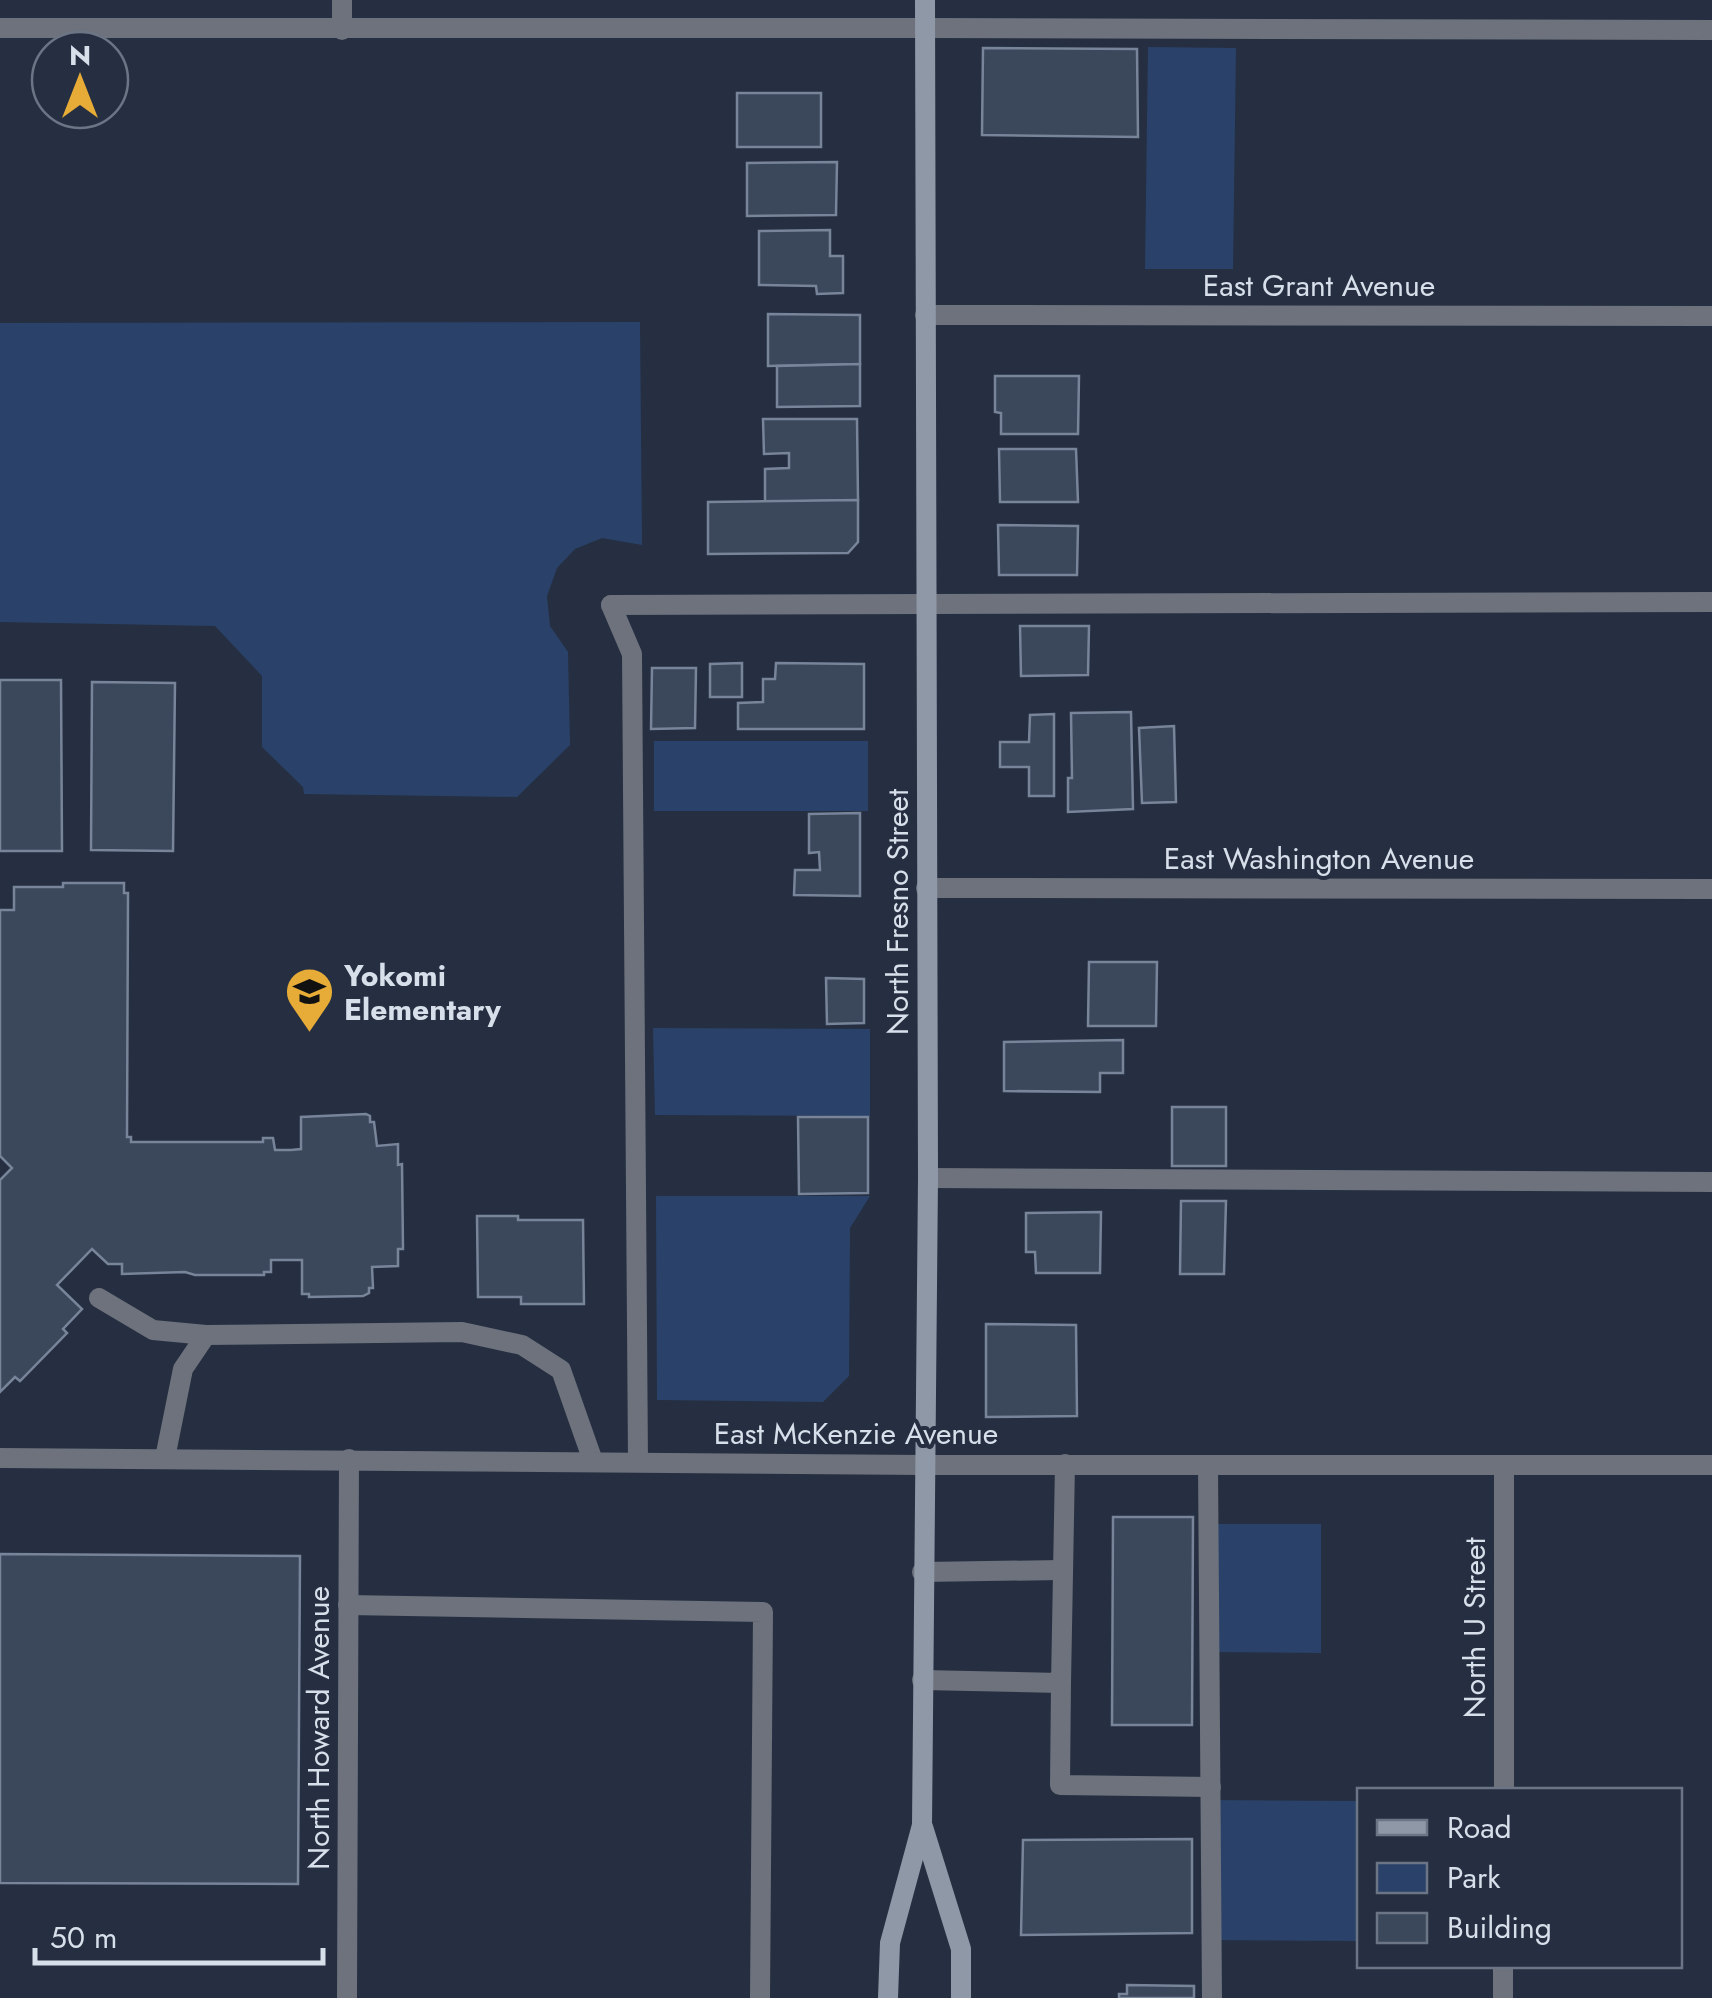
<svg xmlns="http://www.w3.org/2000/svg" width="1712" height="1998" font-family="Jost,sans-serif">
<style>
.green{fill:#2a4269}
.building{fill:#3b475a;stroke:#778499;stroke-width:2.5}
.lines{fill:none;stroke-linecap:round;stroke-linejoin:round}
.service{stroke:#6d727c;stroke-width:20}
.minor{stroke:#6d727c;stroke-width:20}
.secondary{stroke:#8f98a7;stroke-width:20}
.labels{text-anchor:middle;dominant-baseline:central;stroke-width:8;stroke-linejoin:round;paint-order:stroke}
.street-label{font-size:30px;fill:#d7dfea;stroke:#252f41}
.poi-label{font-size:30px;font-weight:bold;fill:#d7dfea;stroke:#252f41;text-anchor:start}
</style>
<rect width="100%" height="100%" fill="#252f41"/>
<g class="green">
<path d="M1148 47 1236 48 1233 269H1145Z"/>
<path d="M640 322 642 545 602 538 575 549 557 568 547 596 550 626 568 652 570 745 517 797 304 794 303 787 262 747V676L215 626 0 622V323Z"/>
<rect x="654" y="741" width="214" height="70"/>
<path d="M653 1028 870 1029V1116L655 1115Z"/>
<path d="M656 1196H870L850 1228 849 1376 823 1402 657 1400Z"/>
<path d="M1210 1524H1321V1653L1209 1652Z"/>
<path d="M1208 1800 1359 1801V1941L1207 1940Z"/>
</g>
<g class="building">
<path d="M983 48 1137 49 1138 137 982 135Z"/>
<rect x="737" y="93" width="84" height="54"/>
<path d="M837 162 836 215 747 216V163Z"/>
<path d="M830 230V256H843V293L817 294 816 286 759 285V231Z"/>
<path d="M768 314 860 315V364L768 366Z"/>
<path d="M860 364V406L777 407V366Z"/>
<path d="M995 376H1079L1078 434H1001V413L995 412Z"/>
<path d="M763 419H857L858 500 765 502V469L789 468V453L764 454Z"/>
<path d="M999 449H1076L1078 502H1000Z"/>
<path d="M858 500V542L848 553 708 554V502Z"/>
<path d="M998 525 1078 526 1077 575H999Z"/>
<path d="M1020 626H1089L1088 675 1021 676Z"/>
<path d="M742 663V697H710V664Z"/>
<path d="M776 663 864 664V729H738V703L763 702V679H775Z"/>
<path d="M652 668H696L695 728 651 729Z"/>
<path d="M0 680H61L62 851H0Z"/>
<path d="M92 682 175 683 173 851 91 850Z"/>
<path d="M1131 712 1133 809 1068 812V778H1072L1071 713Z"/>
<path d="M1054 714V796H1029V767H1000V742H1029L1030 715Z"/>
<path d="M1174 726 1176 802 1142 803 1139 728Z"/>
<path d="M860 813V896L794 895 795 870H820L819 852 809 853V814Z"/>
<path d="M63 883H124V893H128L127 1137H131V1142H263V1138H273L275 1150H291L301 1149V1117L366 1114 370 1116V1122H374L377 1146 398 1144V1165L402 1164 403 1249H398V1266L372 1267 373 1288H369V1293L363 1296 309 1297V1294H302V1260H271V1272H264V1275H195L185 1272 122 1274V1264H108L92 1249 57 1285 82 1309 63 1329 67 1333 20 1381 15 1377 0 1392V1180L12 1168 0 1156V910H14V887H63Z"/>
<path d="M1089 962H1157L1156 1026H1088Z"/>
<path d="M826 978 864 979V1023L827 1024Z"/>
<path d="M1123 1040V1073H1100V1092L1004 1091V1042Z"/>
<rect x="1172" y="1107" width="54" height="59"/>
<path d="M798 1117H868V1193L799 1194Z"/>
<path d="M1181 1201H1226L1224 1274H1180Z"/>
<path d="M1101 1212 1100 1273H1036L1035 1252H1026V1213Z"/>
<path d="M477 1216H518V1220H583L584 1304H521V1297H478Z"/>
<path d="M986 1324 1076 1325 1077 1416 986 1417Z"/>
<path d="M1113 1517H1193L1192 1725H1112Z"/>
<path d="M0 1554 300 1556 298 1884 0 1883Z"/>
<path d="M1192 1839V1933L1021 1935 1023 1840Z"/>
<path d="M1127 1985 1194 1986V1998H1119V1994H1127Z"/>
</g>
<g class="lines">
<g class="service">
<path d="M924 28 1712 30"/>
<path d="M927 604 1712 602"/>
<path d="M611 605 632 654 638 1461"/>
<path d="M928 1178 1712 1182"/>
<path d="M99 1298 153 1330 206 1335 462 1332 522 1345 561 1370 593 1461"/>
<path d="M165 1458 183 1369 206 1335"/>
<path d="M1208 1465 1212 1998"/>
<path d="M922 1572 1061 1570"/>
<path d="M348 1605 763 1612 760 1998"/>
<path d="M922 1680 1061 1683 1065 1464"/>
<path d="M1061 1683 1060 1785 1211 1787"/>
</g>
<g class="minor">
<path d="M342 0V30"/>
<path d="M0 28H924"/>
<path d="M925 315 1712 316"/>
<path d="M611 605 927 604"/>
<path d="M926 888 1712 889"/>
<path d="M0 1458 923 1465H1712"/>
<path d="M1504 1790V1465"/>
<path d="M347 1998 349 1459"/>
<path d="M1503 1998V1966"/>
</g>
<g class="secondary">
<path d="M923 1827 961 1949V1998"/>
<path d="M888 1998 890 1943 922 1825 928 1178 925 0"/>
</g>
</g>
<defs>
<symbol id="school-pin" viewBox="-11 -11 22 30"><path d="M0 17L-7.5 6A9.5 9.5 0 1 1 7.5 6Z" fill="#e7ac37" stroke="#252f41"/><path d="M0-5L7-2L0 1L-7-2ZM-4 1L0 2.5L4 1V4Q0 6-4 4Z" fill="#111"/></symbol>
</defs>
<g fill-rule="evenodd">
<use href="#school-pin" x="282" y="964" width="55" height="75"/>
</g>
<g class="labels">
<g class="street-label">
<text x="1319" y="285">East Grant Avenue</text>
<text x="1319" y="858">East Washington Avenue</text>
<text transform="translate(897 912) rotate(-90)">North Fresno Street</text>
<text x="856" y="1433">East McKenzie Avenue</text>
<text transform="translate(1474 1628) rotate(-90)">North U Street</text>
<text transform="translate(318 1728) rotate(-90)">North Howard Avenue</text>
</g>
<g class="poi-label">
<text x="344" y="975">Yokomi<tspan x="344" dy="34">Elementary</tspan></text>
</g>
</g>
<rect x="1357" y="1788" width="325" height="180" fill="#252f41" stroke="#6c7585" stroke-width="2.5"/>
<rect x="1377" y="1820" width="50" height="15" fill="#8f98a7" stroke="#6c7585" stroke-width="2.5"/>
<text x="1447" y="1838" font-size="30" fill="#d7dfea">Road</text>
<rect x="1377" y="1863" width="50" height="30" fill="#2a4269" stroke="#6c7585" stroke-width="2.5"/>
<text x="1447" y="1888" font-size="30" fill="#d7dfea">Park</text>
<rect x="1377" y="1913" width="50" height="30" fill="#3b475a" stroke="#6c7585" stroke-width="2.5"/>
<text x="1447" y="1938" font-size="30" fill="#d7dfea">Building</text>
<g transform="translate(80 80)"><circle r="48" fill="#252f41" stroke="#6c7585" stroke-width="2.5"/>
<path d="M0-8L18 38L0 25L-18 38Z" fill="#e7ac37"/>
<text y="-15" font-size="28" font-weight="bold" text-anchor="middle" fill="#d7dfea">N</text>
</g>
<path d="M35 1948v15h288v-15" fill="none" stroke="#d7dfea" stroke-width="5"/>
<text x="50" y="1948" font-size="30" fill="#d7dfea" stroke="#252f41" stroke-width="8" paint-order="stroke">50 m</text>
</svg>
